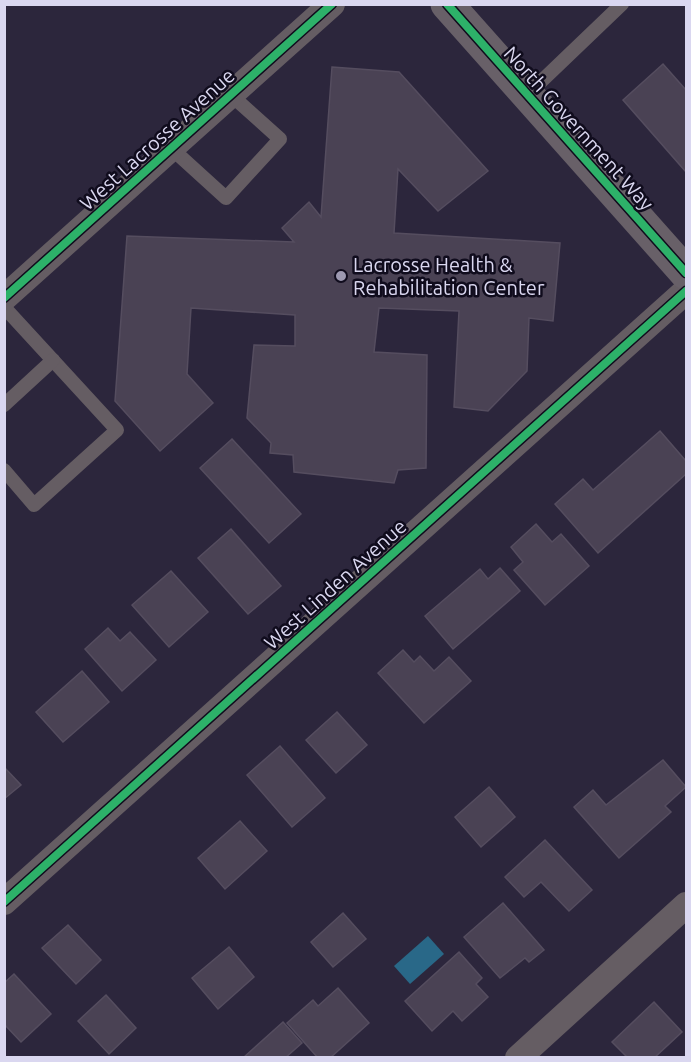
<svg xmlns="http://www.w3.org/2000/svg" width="691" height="1062" font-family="Ubuntu,sans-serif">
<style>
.water{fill:#296888}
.building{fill:#4a4254;stroke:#554d5f;stroke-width:1.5}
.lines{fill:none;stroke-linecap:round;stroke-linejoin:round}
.service{stroke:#655d63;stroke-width:14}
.minor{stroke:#655d63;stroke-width:26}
.secondary{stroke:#686068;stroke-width:33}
.cycleway-casing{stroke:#100c1d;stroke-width:11}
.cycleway{stroke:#2db169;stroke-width:8}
.poi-dot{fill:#9d99b1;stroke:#100c1d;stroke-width:2}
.labels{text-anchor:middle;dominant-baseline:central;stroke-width:5;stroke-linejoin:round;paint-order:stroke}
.street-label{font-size:20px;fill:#dad7f0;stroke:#100c1d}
.poi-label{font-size:20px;fill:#dad7f0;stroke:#100c1d;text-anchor:start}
</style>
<rect width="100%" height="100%" fill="#2c263c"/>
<path class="water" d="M428 936 444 954 410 984 394 966Z"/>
<g class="building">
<path d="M663 64 686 90V172L623 100Z"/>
<path d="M332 67 399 72 488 171 438 211 398 169 394 233 560 243 553 321 529 318 527 371 488 411 454 407 459 311 379 308 374 352 427 355 426 468 398 470 394 483 294 472 293 455 270 453 271 443 247 418 254 345 295 346V315L191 308 187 374 213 403 160 451 115 401 127 236 294 242 282 228 309 202 321 217Z"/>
<path d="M660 431 686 461V474L598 553 555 504 583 479 593 490Z"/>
<path d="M232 439 301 514 269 543 200 468Z"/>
<path d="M536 524 552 542 561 534 589 566 545 605 514 570 523 562 511 547Z"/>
<path d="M231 529 281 586 248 614 198 558Z"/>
<path d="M500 568 520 591 453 649 425 616 480 569 488 579Z"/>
<path d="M171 571 208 612 169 647 132 605Z"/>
<path d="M108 628 120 641 130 632 156 660 122 691 85 649Z"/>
<path d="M403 650 414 662 420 656 434 671 449 657 471 681 424 723 378 673Z"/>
<path d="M82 671 109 702 63 742 36 712Z"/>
<path d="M337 712 367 745 336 773 306 740Z"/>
<path d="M280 746 325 798 292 827 247 775Z"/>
<path d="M663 760 686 787 665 806 671 812 619 858 574 807 593 790 606 805Z"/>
<path d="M4 767 21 785 4 799Z"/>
<path d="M489 787 515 817 481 847 455 817Z"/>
<path d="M240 821 267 851 225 889 198 858Z"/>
<path d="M545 840 592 890 569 911 541 882 524 897 505 877Z"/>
<path d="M503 903 544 950 529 962 525 958 500 978 464 937Z"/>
<path d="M343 913 366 939 333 967 311 942Z"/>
<path d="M68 925 101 960 76 984 42 948Z"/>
<path d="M229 947 254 977 218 1009 192 978Z"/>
<path d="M459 952 482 978 476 984 488 997 462 1021 453 1011 432 1031 405 1001Z"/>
<path d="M14 974 51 1014 21 1042 4 1024V983Z"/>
<path d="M338 988 369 1023 330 1058H318L287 1023 313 1000 318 1006Z"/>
<path d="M106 995 136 1028 109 1054 78 1021Z"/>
<path d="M654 1002 682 1032 654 1058H628L612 1042Z"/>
<path d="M283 1022 302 1043 285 1058H243Z"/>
</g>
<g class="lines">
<g class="service">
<path d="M528 94 622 4"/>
<path d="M171 148 226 198 280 139 231 95"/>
<path d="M4 307 117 430 34 505 4 470"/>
<path d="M4 405 53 360"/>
</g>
<g class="minor">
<path d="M4 298 332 4"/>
<path d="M4 902 686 291"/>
<path d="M518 1058 686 905"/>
</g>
<path class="secondary" d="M447 4 686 273"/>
<defs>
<g id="cycleway">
<path d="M447 4 686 273"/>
<path d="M4 298 332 4"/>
<path d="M4 902 686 291"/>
</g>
</defs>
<use href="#cycleway" class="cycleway-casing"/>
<use href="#cycleway" class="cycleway"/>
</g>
<circle class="poi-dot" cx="341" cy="276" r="6"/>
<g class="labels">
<g class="street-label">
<text transform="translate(579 128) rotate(48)">North Government Way</text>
<text transform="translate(157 139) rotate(-42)">West Lacrosse Avenue</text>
<text transform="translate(335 584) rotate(-42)">West Linden Avenue</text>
</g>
<g class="poi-label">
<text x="353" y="264">Lacrosse Health &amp;<tspan x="353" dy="23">Rehabilitation Center</tspan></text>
</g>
</g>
<rect width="691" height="1062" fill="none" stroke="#dad7f0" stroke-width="12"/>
</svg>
